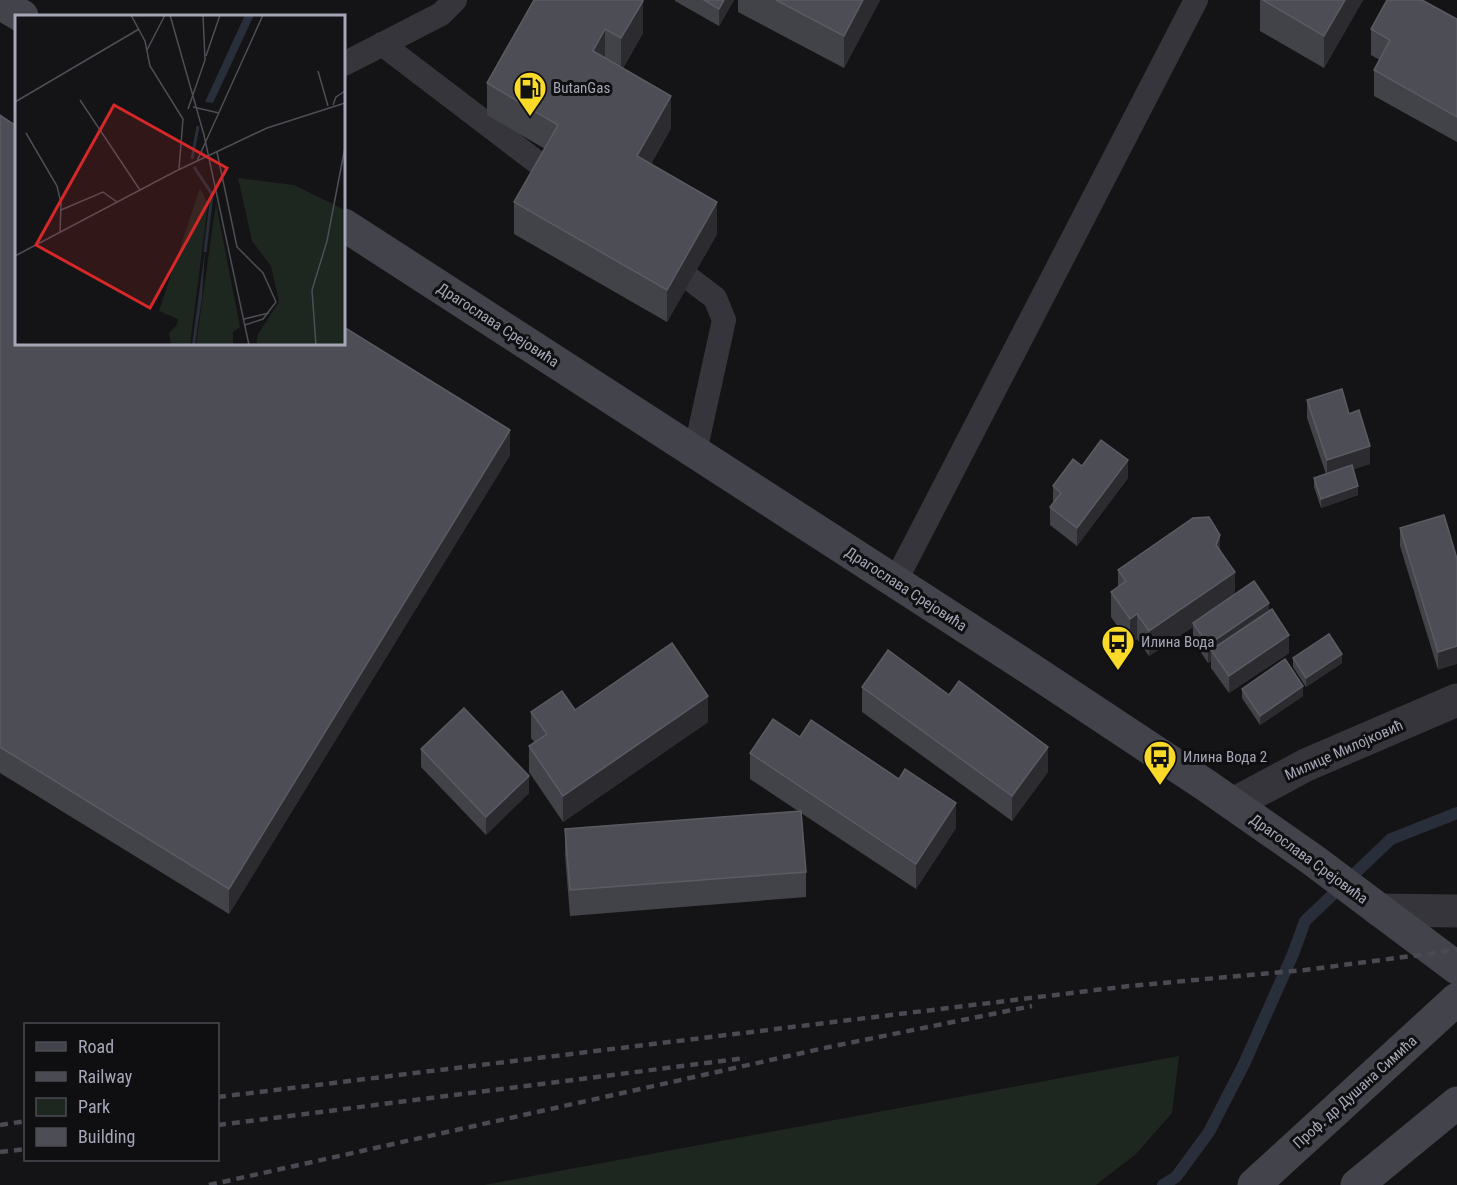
<svg xmlns="http://www.w3.org/2000/svg" width="1457" height="1185" font-family="'Roboto Condensed',sans-serif">
<style>
.green{fill:#1e2620}
.lines{fill:none;stroke-linecap:round;stroke-linejoin:round}
.stream{stroke:#292f3a;stroke-width:12}
.lane{stroke:#35353b;stroke-width:24}
.street{stroke:#35353b;stroke-width:33}
.secondary{stroke:#42434b;stroke-width:33}
.rail{stroke:#494a52;stroke-width:4.5;stroke-dasharray:8 6;stroke-linecap:butt}
.wall{fill:#424349}
.shaded-wall{fill:#2b2b30}
.building{fill:#4d4d55;stroke:#5b5b64;stroke-width:1.5}
.labels{text-anchor:middle;dominant-baseline:central;stroke-width:6;stroke-linejoin:round;paint-order:stroke}
.poi-label{font-size:15px;fill:#a5a7b7;stroke:#0f0f11;text-anchor:start}
.street-label{font-size:15px;fill:#a5a7b7;stroke:#0f0f11}
.inset-river{fill:none;stroke:#292f3a;stroke-width:3}
.inset-road{fill:none;stroke:#4e4f56;stroke-width:1.5}
.view{fill:#d62828;fill-opacity:0.15;stroke:#d62828;stroke-width:3}
.inset-edge{fill:none;stroke:#a5a7b7;stroke-width:3}
</style>
<rect width="100%" height="100%" fill="#141416"/>
<path class="green" d="M1179 1056 1172 1113 1136 1154 1096 1185H484Z"/>
<g class="lines">
<path class="stream" d="M1163 1185 1176 1177 1209 1132 1244 1064 1293 954 1305 921 1391 839 1457 813"/>
<g class="lane">
<path d="M382 44 563 182"/>
<path d="M344 64 441 14 455 0"/>
<path d="M665 260 715 298 724 320 695 452"/>
<path d="M895 582 1196 0"/>
</g>
<g class="street">
<path d="M1233 804 1306 765 1457 700"/>
<path d="M1379 910 1457 911"/>
</g>
<g class="secondary">
<path d="M0 3 22 16"/>
<path d="M344 225 1029 668 1207 786 1313 860 1457 968"/>
<path d="M1254 1185 1457 999"/>
<path d="M1357 1185 1457 1103"/>
</g>
<g class="rail">
<path d="M218 1097 1129 986 1305 970 1457 950"/>
<path d="M0 1125 26 1121"/>
<path d="M218 1125 746 1058"/>
<path d="M0 1152 26 1149"/>
<path d="M209 1185 829 1047 1032 1006"/>
</g>
</g>
<g class="wall">
<path d="M534 0 643 33 623 68 671 128 651 164 717 234 667 322 514 234V202L545 149 487 115V83Z"/>
<path d="M675 0H734L719 26 675 1Z"/>
<path d="M738 0H880L844 68 738 12Z"/>
<path d="M1260 0H1363L1324 68 1260 31Z"/>
<path d="M1457 19V142L1374 96V70L1380 60 1371 55V29Z"/>
<path d="M0 115 510 455 229 914 0 773Z"/>
<path d="M1307 400 1349 414 1370 464 1353 469 1358 495 1321 508 1314 487V478L1326 474 1307 418Z"/>
<path d="M1082 466 1128 478 1077 546 1050 525V507L1053 504V486Z"/>
<path d="M1400 528 1457 559 1438 670 1400 546Z"/>
<path d="M1220 552 1235 594 1269 611 1289 653 1229 693 1211 668V661L1208 663 1193 641V627L1149 656 1137 639 1130 644 1111 617V592L1118 587V570Z"/>
<path d="M1293 658 1342 663 1306 687 1293 667Z"/>
<path d="M862 687 1048 772 1012 821 862 712Z"/>
<path d="M1242 689 1303 696 1260 725 1242 698Z"/>
<path d="M575 710 708 722 563 822 529 772V746L535 743 531 738V712Z"/>
<path d="M800 737 956 828 916 889 801 813 806 872V897L570 916 565 855V829L798 811 750 779V753Z"/>
<path d="M421 749 529 793 486 835 421 767Z"/>
</g>
<g class="shaded-wall">
<path d="M724 0H734L719 26V9Z"/>
<path d="M863 0H880L844 68V36Z"/>
<path d="M1345 0H1363L1324 68V36Z"/>
<path d="M643 1V33L621 71V38Z"/>
<path d="M605 29V61L593 51Z"/>
<path d="M671 96V128L637 188V156Z"/>
<path d="M717 202V234L667 322V290Z"/>
<path d="M510 430V455L229 914V889Z"/>
<path d="M1370 446V464L1327 478V460Z"/>
<path d="M1128 460V478L1077 546V528Z"/>
<path d="M1358 486V495L1321 508V499Z"/>
<path d="M1220 535V560L1216 545Z"/>
<path d="M1235 572V598L1193 623V627L1149 656V631Z"/>
<path d="M1269 603V621L1211 650V661L1208 663V645Z"/>
<path d="M1137 614V639L1130 644V619Z"/>
<path d="M1289 635V653L1229 693V676Z"/>
<path d="M1457 646V664L1438 670V652Z"/>
<path d="M1342 654V663L1306 687V678Z"/>
<path d="M1303 686V696L1260 725V716Z"/>
<path d="M708 696V722L563 822V796Z"/>
<path d="M1048 747V772L1012 821V796Z"/>
<path d="M529 776V793L486 835V817Z"/>
<path d="M956 803V828L916 889V864Z"/>
</g>
<g class="building">
<path d="M534 0H641L643 1 621 38 605 29 593 51 671 96 637 156 717 202 667 290 514 202 558 125 487 83Z"/>
<path d="M704 0H724L719 9Z"/>
<path d="M776 0H863L844 36Z"/>
<path d="M1263 0H1345L1324 36Z"/>
<path d="M1387 0H1422L1457 19V117L1374 70 1390 40 1371 29Z"/>
<path d="M0 115 16 126V344H344V327L510 430 229 889 0 747Z"/>
<path d="M1342 389 1349 414 1359 410 1370 446 1327 460 1307 400Z"/>
<path d="M1101 440 1128 460 1077 528 1050 507 1061 493 1053 486 1073 459 1082 466Z"/>
<path d="M1352 465 1358 486 1321 499 1314 478Z"/>
<path d="M1444 515 1457 559V646L1438 652 1400 528Z"/>
<path d="M1209 517 1220 535 1216 545 1235 572 1149 631 1137 614 1130 619 1111 592 1126 581 1118 570 1193 518Z"/>
<path d="M1254 581 1269 603 1208 645 1193 623Z"/>
<path d="M1272 609 1289 635 1229 676 1211 650Z"/>
<path d="M1329 634 1342 654 1306 678 1293 658Z"/>
<path d="M672 643 708 696 563 796 529 746 547 734 531 712 562 691 575 710Z"/>
<path d="M888 650 949 695 959 681 1048 747 1012 796 862 687Z"/>
<path d="M1285 659 1303 686 1260 716 1242 689Z"/>
<path d="M464 708 529 776 486 817 421 749Z"/>
<path d="M773 719 800 737 811 720 899 779 905 769 956 803 916 864 750 753Z"/>
<path d="M801 811 806 872 570 890 565 829Z"/>
</g>
<defs>
<symbol id="fuel-pin" viewBox="-11 -11 22 30"><path d="M0 17L-7.5 6A9.5 9.5 0 1 1 7.5 6Z" fill="#f9da28" stroke="#0f0f11"/><path d="M-5.5-6h7V0h2V4h1.3V-2.5L3-4.5l.8-.8L6-3V5H2.5V1h-1V6h-7ZM-4.2-4.7v3.2H.2V-4.7Z" fill="#111"/></symbol>
<symbol id="bus-pin" viewBox="-11 -11 22 30"><path d="M0 17L-7.5 6A9.5 9.5 0 1 1 7.5 6Z" fill="#f9da28" stroke="#0f0f11"/><path d="M-5-6H5V4H4V6H2V4H-2V6H-4V4H-5ZM-3.5-4V0h7V-4ZM-3.5 1.2v1.5H-2V1.2ZM2 1.2v1.5H3.5V1.2Z" fill="#111"/></symbol>
</defs>
<g fill-rule="evenodd">
<use href="#fuel-pin" x="511" y="69" width="38" height="52"/>
<use href="#bus-pin" x="1099" y="623" width="38" height="52"/>
<use href="#bus-pin" x="1141" y="738" width="38" height="52"/>
</g>
<g class="labels">
<g class="poi-label">
<text x="553" y="88">ButanGas</text>
<text x="1141" y="642">Илина Вода</text>
<text x="1183" y="757">Илина Вода 2</text>
</g>
<g class="street-label">
<text transform="translate(498 325) rotate(33)">Драгослава Срејовића</text>
<text transform="translate(906 589) rotate(33)">Драгослава Срејовића</text>
<text transform="translate(1344 750) rotate(-24)">Милице Милојковић</text>
<text transform="translate(1309 859) rotate(36)">Драгослава Срејовића</text>
<text transform="translate(1355 1092) rotate(-42)">Проф. др Душана Симића</text>
</g>
</g>
<g transform="translate(15 15)">
<rect width="330" height="330" fill="#141416"/>
<path d="M223 163 279 170 330 195V330H241L243 319 264 287 256 251 237 226ZM185 173 193 189 175 330H156L154 318 162 310 163 304 144 296ZM201 188 225 312 218 317V330H181Z" fill="#1e2620"/>
<path d="M230 0H239L198 88 190 87ZM190 235 187 282 180 330H177Z" fill="#292f3a"/>
<path class="inset-river" d="M177 144 183 111M179 152 197 179 190 237"/>
<path class="inset-road" d="M116 0 130 26 135 51 168 104 164 154M155 0 189 120 234 330M132 35 150 0M191 41 205 0M303 56 313 91M65 85 125 175M0 87 124 14M318 90 321 82 330 76M178 92 204 98M173 94 190 45 188 0M11 118 42 171 46 188 45 217M202 137 222 232 248 258 261 287 248 304 230 310M182 146 248 0M46 195 88 177 102 187M0 241 161 156 252 113 330 88M229 304 254 298M301 330 297 275 312 226 330 132"/>
<path class="view" d="M99 90 212 153 135 293 21 230Z"/>
<rect width="330" height="330" class="inset-edge"/>
</g>
<rect x="24" y="1023" width="195" height="138" fill="#0f0f11" stroke="#4b4c53" stroke-width="1.5"/>
<rect x="36" y="1042" width="30" height="9" fill="#42434b" stroke="#4b4c53" stroke-width="1.5"/>
<text x="78" y="1053" font-size="18" fill="#a5a7b7">Road</text>
<rect x="36" y="1072" width="30" height="9" fill="#494a52" stroke="#4b4c53" stroke-width="1.5"/>
<text x="78" y="1083" font-size="18" fill="#a5a7b7">Railway</text>
<rect x="36" y="1098" width="30" height="18" fill="#1e2620" stroke="#4b4c53" stroke-width="1.5"/>
<text x="78" y="1113" font-size="18" fill="#a5a7b7">Park</text>
<rect x="36" y="1128" width="30" height="18" fill="#4d4d55" stroke="#4b4c53" stroke-width="1.5"/>
<text x="78" y="1143" font-size="18" fill="#a5a7b7">Building</text>
</svg>
